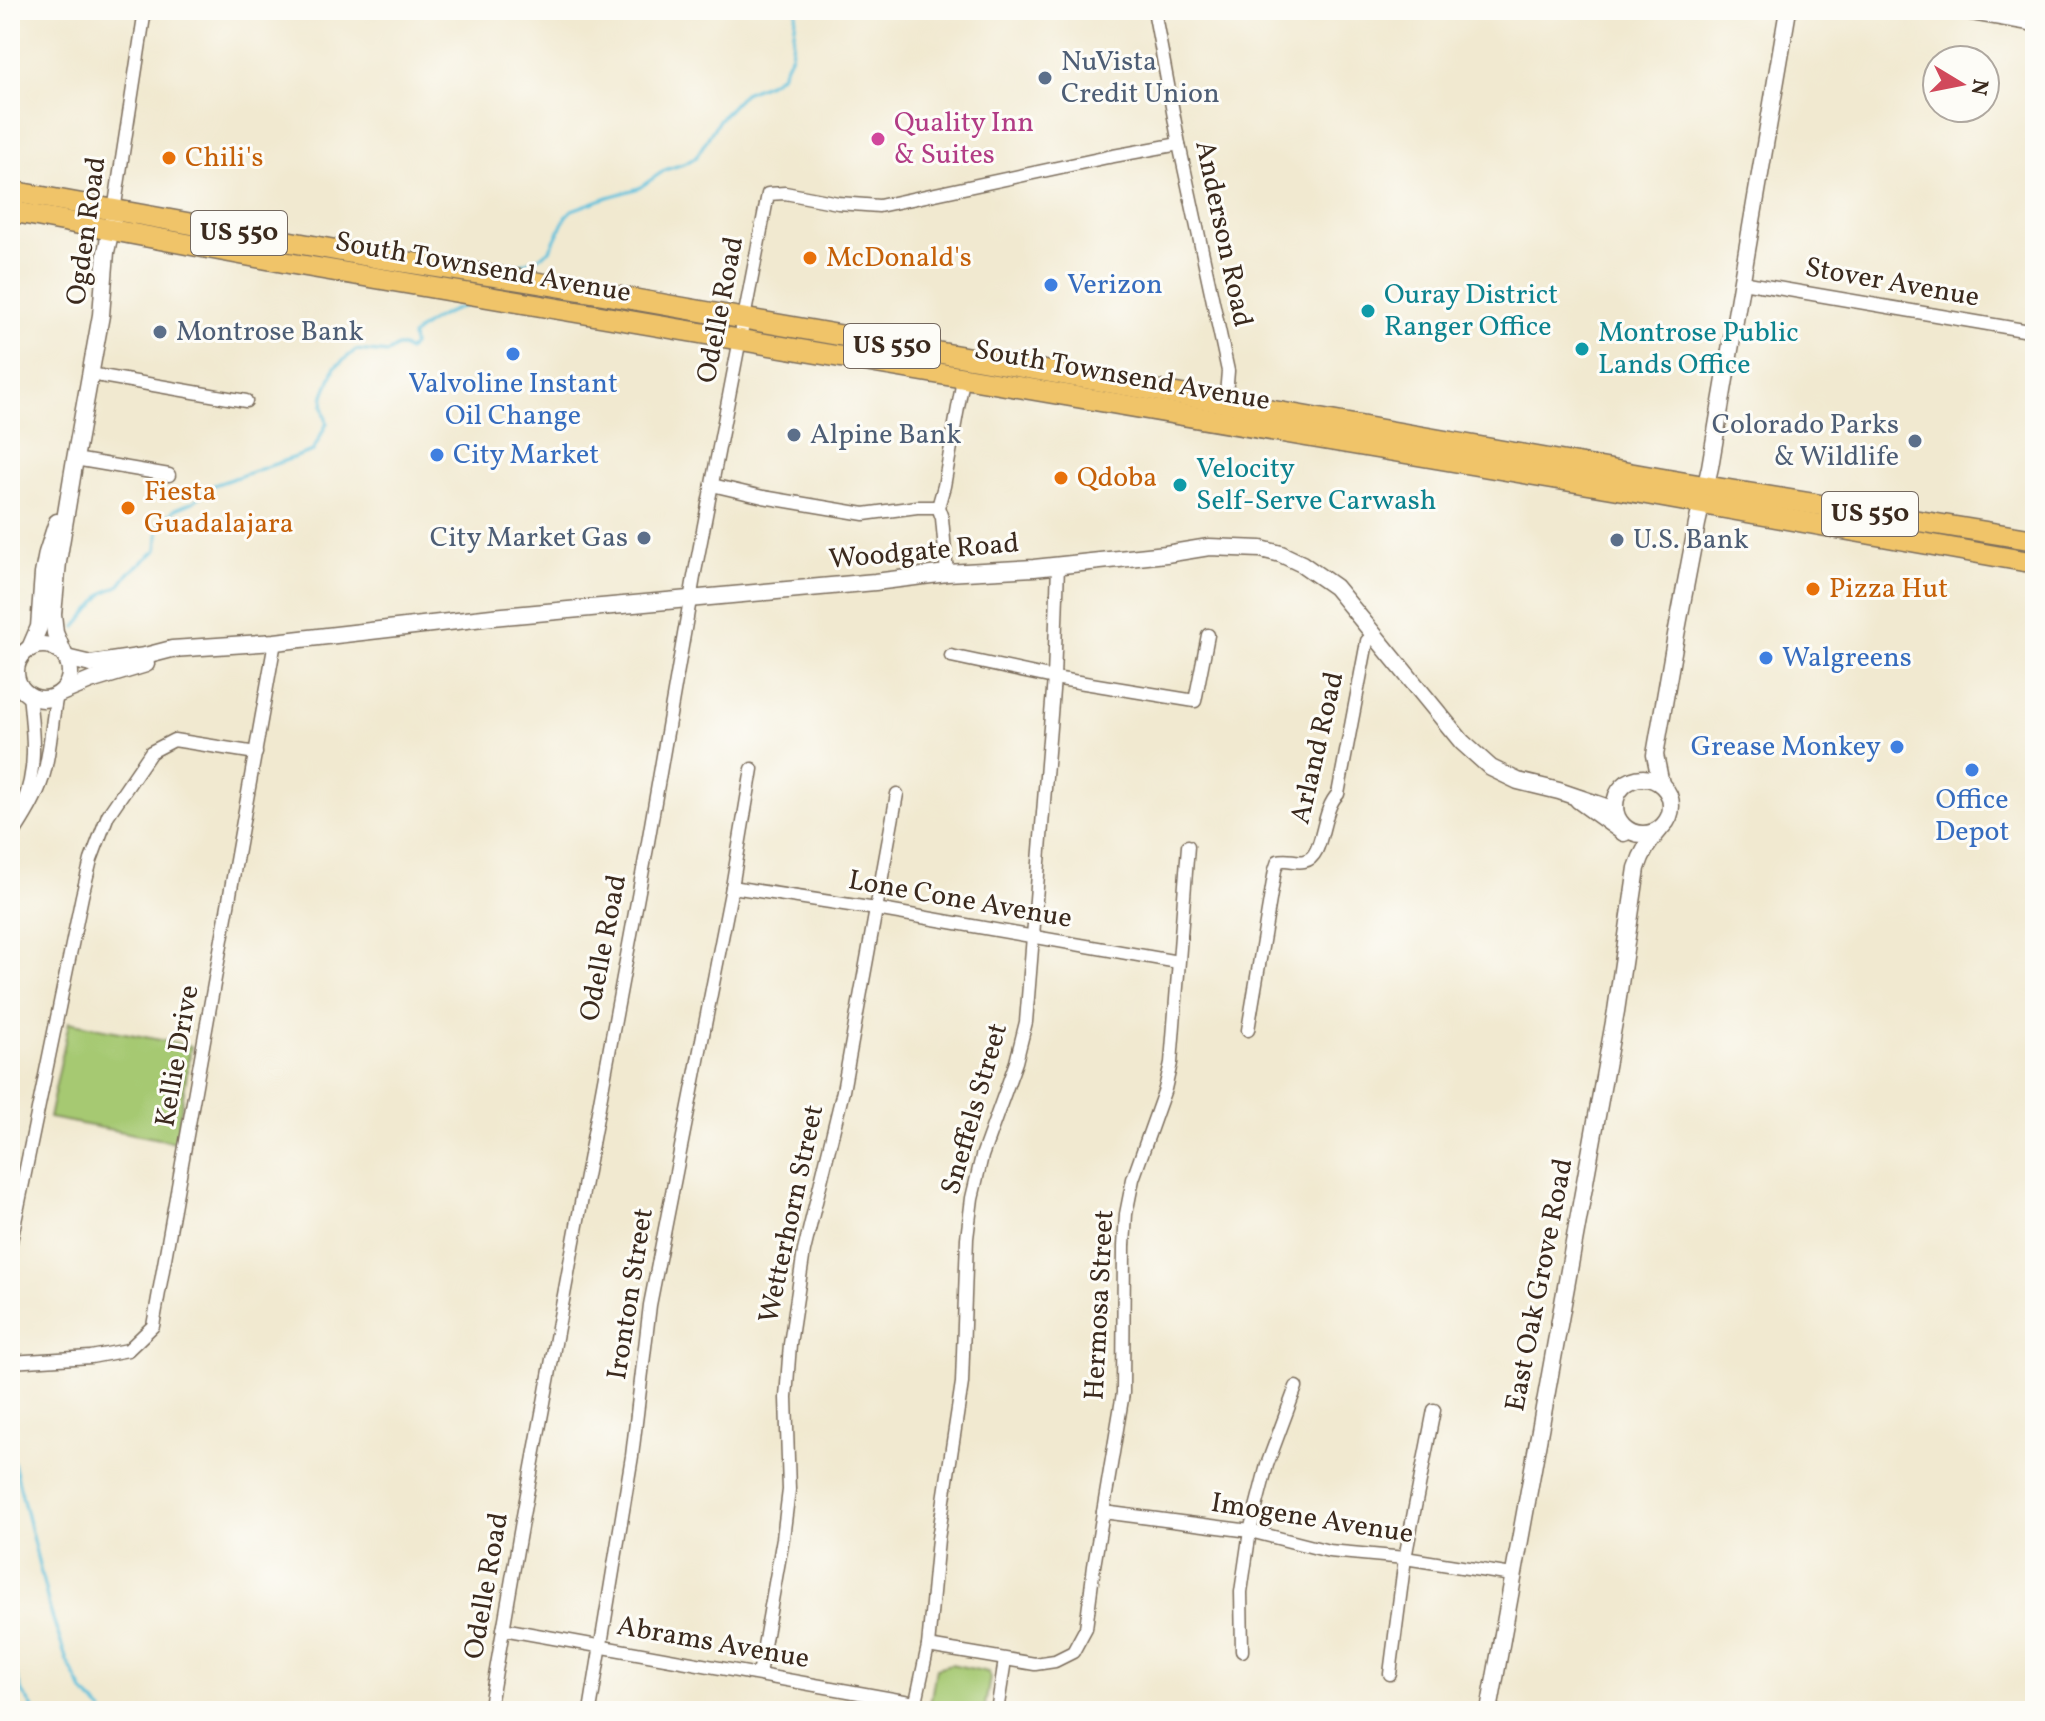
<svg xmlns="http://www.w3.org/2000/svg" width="2045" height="1721" font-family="Vollkorn,serif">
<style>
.green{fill:#a6c972;stroke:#707a48;stroke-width:2}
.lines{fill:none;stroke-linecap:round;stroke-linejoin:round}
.stream{stroke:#5dc0dc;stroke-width:3}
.minor-casing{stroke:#7b6d5c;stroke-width:15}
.tertiary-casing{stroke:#7b6d5c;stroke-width:19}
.trunk-casing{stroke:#7b6d5c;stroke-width:23}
.minor{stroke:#fff;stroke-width:12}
.tertiary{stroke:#fff;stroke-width:16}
.trunk{stroke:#f0c469;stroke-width:20}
.service-dot{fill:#5c6f8a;stroke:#fdfcf7;stroke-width:3}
.hotel-dot{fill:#d1479c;stroke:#fdfcf7;stroke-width:3}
.food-dot{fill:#e8710a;stroke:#fdfcf7;stroke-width:3}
.shop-dot{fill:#3f7fe0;stroke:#fdfcf7;stroke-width:3}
.culture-dot{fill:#0f9aa8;stroke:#fdfcf7;stroke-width:3}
.labels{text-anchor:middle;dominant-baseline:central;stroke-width:6;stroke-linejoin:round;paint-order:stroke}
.shield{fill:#fdfcf7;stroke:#75695f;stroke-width:2}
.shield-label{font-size:26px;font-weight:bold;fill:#3b2a1e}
.service-label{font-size:28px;fill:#4e5e75;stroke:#fdfcf7;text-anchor:start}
.hotel-label{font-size:28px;fill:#b23c85;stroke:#fdfcf7;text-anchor:start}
.food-label{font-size:28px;fill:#c56008;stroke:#fdfcf7;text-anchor:start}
.street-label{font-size:28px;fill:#3b2a1e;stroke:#fdfcf7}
.shop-label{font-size:28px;fill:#366cbe;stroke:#fdfcf7;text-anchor:start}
.culture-label{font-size:28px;fill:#0d838f;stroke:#fdfcf7;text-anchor:start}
</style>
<rect width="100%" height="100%" fill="#fdfcf7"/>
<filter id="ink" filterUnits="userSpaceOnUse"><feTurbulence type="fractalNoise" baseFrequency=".0125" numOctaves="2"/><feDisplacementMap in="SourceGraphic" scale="16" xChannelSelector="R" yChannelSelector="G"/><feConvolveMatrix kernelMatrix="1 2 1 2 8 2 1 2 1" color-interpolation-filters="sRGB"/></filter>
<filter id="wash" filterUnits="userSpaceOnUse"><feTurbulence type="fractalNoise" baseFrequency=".006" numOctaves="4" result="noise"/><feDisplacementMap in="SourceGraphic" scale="32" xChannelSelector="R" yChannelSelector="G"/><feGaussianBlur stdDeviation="1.8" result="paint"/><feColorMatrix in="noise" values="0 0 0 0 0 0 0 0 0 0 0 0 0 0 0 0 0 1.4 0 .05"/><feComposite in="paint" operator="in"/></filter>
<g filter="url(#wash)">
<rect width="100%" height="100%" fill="#f1e9d0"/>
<g class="green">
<path d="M69 1022 191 1046 176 1142 49 1118Z"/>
<path d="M951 1664 988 1672 990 1678 984 1711H929L936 1668Z"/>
</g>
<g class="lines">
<g class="stream">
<path d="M513 272 519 265 540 257 550 250 566 216 572 210 608 197 639 188 665 170 686 163 696 157 719 120 744 93 769 83 781 75 791 55 797 10"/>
<path d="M76 627 104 593 120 585 129 573 157 550 159 523 176 509 193 502 214 485 313 451 327 423 323 406 324 395 335 367 356 350 388 353 397 347H403L408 351 413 345 412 336C429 320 451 310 474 303"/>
<path d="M14 1463 50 1610 67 1661 84 1693 103 1711"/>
<path d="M10 1656 22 1692 35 1711"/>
</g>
</g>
</g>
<g filter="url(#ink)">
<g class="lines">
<defs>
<g id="minor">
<path d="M1154 10 1179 144 1228 371 1225 407"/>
<path d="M1949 10 2035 25"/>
<path d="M114 211 145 10"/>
<path d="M1742 282 2035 332"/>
<path d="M90 374 246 401"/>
<path d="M75 459 169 475"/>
<path d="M712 485 763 497 864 514 917 507H938"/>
<path d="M947 573 942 518 938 507 944 486 964 374"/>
<path d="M951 656 1054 678 1195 701 1208 635"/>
<path d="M22 806C38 770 33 733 29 695"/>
<path d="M10 840C22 820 36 800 43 777 51 751 51 722 57 695"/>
<path d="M732 887 876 909 1178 962"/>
<path d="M1248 1030 1275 870 1278 861C1288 858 1295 863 1304 861 1325 858 1320 811 1338 794L1366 647 1367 641 1373 635"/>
<path d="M10 1246 82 896 91 860 108 815 151 752 174 740 256 753"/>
<path d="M10 1362 91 1357 128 1350 153 1326 275 642"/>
<path d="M1103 1512 1250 1531 1329 1551 1405 1558 1512 1575"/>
<path d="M503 1629 915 1703"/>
<path d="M928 1646 1035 1664 1055 1661 1073 1652 1086 1628 1094 1566 1123 1393 1124 1246 1126 1214 1133 1179 1165 1089 1171 1063 1188 846"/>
<path d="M1242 1651 1241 1592 1250 1531 1267 1465 1296 1387"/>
<path d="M759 1674 783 1538 789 1490 786 1398 790 1344 804 1251 843 1091 897 794"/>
<path d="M1390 1674 1405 1558 1434 1410"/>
<path d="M489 1711 522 1521 647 848 694 577 768 194 785 193 838 203 879 206 1108 157 1179 144"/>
<path d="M590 1711 632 1456 650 1305 732 887 752 769"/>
<path d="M914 1711 928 1646 938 1539 962 1383 967 1238 972 1198 982 1156 1016 1062 1026 1022 1054 678 1058 566"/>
<path d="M997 1711 1005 1660"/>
</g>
<g id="tertiary">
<circle cx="43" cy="672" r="27"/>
<path d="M30 648 39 627 43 574 47 553 57 522"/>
<path d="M64 654 55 633 53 614 58 562 75 459 101 315 106 252 113 219"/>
<path d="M66 658 91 664 145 656 172 649 275 642 492 617 875 582 947 573 1034 568 1166 554 1209 547 1261 549 1281 554 1302 564 1335 587 1462 742 1491 768 1518 781 1559 791 1615 810"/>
<path d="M61 693 90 681 146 664"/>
<circle cx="1643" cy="806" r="28"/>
<path d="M1661 784 1655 755 1676 635 1697 524 1710 467 1788 10"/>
<path d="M1578 800 1624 833"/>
<path d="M1489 1711 1616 1011 1637 868C1642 852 1649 842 1660 829"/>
</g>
<g id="trunk">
<path d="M10 191 374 257 558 286 1680 482 2035 540"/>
<path d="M10 211 294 264 1618 489 2035 563"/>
</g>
</defs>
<use href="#minor" class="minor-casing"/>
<use href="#tertiary" class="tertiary-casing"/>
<use href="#trunk" class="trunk-casing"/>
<use href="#minor" class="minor"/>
<use href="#tertiary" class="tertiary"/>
<use href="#trunk" class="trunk"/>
</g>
</g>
<g class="service-dot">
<circle cx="1045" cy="78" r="8"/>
<circle cx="160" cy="332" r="8"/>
<circle cx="794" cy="435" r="8"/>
<circle cx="1915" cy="441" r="8"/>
<circle cx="644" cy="538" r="8"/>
<circle cx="1617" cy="540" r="8"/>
</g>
<circle class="hotel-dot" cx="878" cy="139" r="8"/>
<g class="food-dot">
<circle cx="169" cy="158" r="8"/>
<circle cx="810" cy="258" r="8"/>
<circle cx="1061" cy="478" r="8"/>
<circle cx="128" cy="508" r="8"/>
<circle cx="1813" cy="589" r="8"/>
</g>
<g class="shop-dot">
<circle cx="1051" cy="285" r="8"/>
<circle cx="513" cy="354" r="8"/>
<circle cx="437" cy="455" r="8"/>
<circle cx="1766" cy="658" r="8"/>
<circle cx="1897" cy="747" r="8"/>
<circle cx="1972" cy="770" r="8"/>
</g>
<g class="culture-dot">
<circle cx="1368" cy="311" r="8"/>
<circle cx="1582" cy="349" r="8"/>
<circle cx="1180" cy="485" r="8"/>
</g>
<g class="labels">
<g class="shield">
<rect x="191" y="211" width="96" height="44" rx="6"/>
<rect x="844" y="324" width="96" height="44" rx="6"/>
<rect x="1822" y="492" width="96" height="44" rx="6"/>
</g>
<g class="shield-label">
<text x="239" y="233">US 550</text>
<text x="892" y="346">US 550</text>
<text x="1870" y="514">US 550</text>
</g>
<g class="service-label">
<text x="1061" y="62">NuVista<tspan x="1061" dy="32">Credit Union</tspan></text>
<text x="176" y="332">Montrose Bank</text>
<text x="1899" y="425" text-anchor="end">Colorado Parks<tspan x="1899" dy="32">&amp; Wildlife</tspan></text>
<text x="810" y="435">Alpine Bank</text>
<text x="628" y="538" text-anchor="end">City Market Gas</text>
<text x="1633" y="540">U.S. Bank</text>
</g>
<g class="hotel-label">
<text x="894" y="123">Quality Inn<tspan x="894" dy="32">&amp; Suites</tspan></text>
</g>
<g class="food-label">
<text x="185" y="158">Chili's</text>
<text x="826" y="258">McDonald's</text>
<text x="1077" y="478">Qdoba</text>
<text x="144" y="492">Fiesta<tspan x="144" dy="32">Guadalajara</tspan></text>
<text x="1829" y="589">Pizza Hut</text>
</g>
<g class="street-label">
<text transform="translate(87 231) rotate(-82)">Ogden Road</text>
<text transform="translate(1223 234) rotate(78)">Anderson Road</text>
<text transform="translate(483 268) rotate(10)">South Townsend Avenue</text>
<text transform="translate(1892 283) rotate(10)">Stover Avenue</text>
<text transform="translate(721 310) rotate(-79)">Odelle Road</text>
<text transform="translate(1122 376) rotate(10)">South Townsend Avenue</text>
<text transform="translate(924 552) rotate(-5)">Woodgate Road</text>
<text transform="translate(1318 748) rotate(-77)">Arland Road</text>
<text transform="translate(960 900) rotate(10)">Lone Cone Avenue</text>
<text transform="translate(604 948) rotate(-79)">Odelle Road</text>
<text transform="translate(178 1056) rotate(-80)">Kellie Drive</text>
<text transform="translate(975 1109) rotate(-74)">Sneffels Street</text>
<text transform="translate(792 1214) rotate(-78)">Wetterhorn Street</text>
<text transform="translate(1540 1285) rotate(-79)">East Oak Grove Road</text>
<text transform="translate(631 1294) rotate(-81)">Ironton Street</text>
<text transform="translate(1100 1305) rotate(-87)">Hermosa Street</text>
<text transform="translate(1312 1519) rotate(9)">Imogene Avenue</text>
<text transform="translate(487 1586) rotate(-80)">Odelle Road</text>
<text transform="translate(713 1643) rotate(10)">Abrams Avenue</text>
</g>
<g class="shop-label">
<text x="1067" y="285">Verizon</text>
<text x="513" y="384" text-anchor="middle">Valvoline Instant<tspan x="513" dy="32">Oil Change</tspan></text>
<text x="453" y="455">City Market</text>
<text x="1782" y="658">Walgreens</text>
<text x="1881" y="747" text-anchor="end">Grease Monkey</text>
<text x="1972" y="800" text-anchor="middle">Office<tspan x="1972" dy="32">Depot</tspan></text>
</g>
<g class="culture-label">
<text x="1384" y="295">Ouray District<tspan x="1384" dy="32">Ranger Office</tspan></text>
<text x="1598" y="333">Montrose Public<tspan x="1598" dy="32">Lands Office</tspan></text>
<text x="1196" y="469">Velocity<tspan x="1196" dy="32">Self-Serve Carwash</tspan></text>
</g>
</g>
<rect width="2045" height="1721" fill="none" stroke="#fdfcf7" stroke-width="40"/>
<g transform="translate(1961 84) rotate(100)"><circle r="38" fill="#fdfcf7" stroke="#afa8a0" stroke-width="2"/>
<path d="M0-6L14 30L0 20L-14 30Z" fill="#d1495b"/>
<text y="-12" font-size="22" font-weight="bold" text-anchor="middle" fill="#3b2a1e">N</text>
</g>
</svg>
